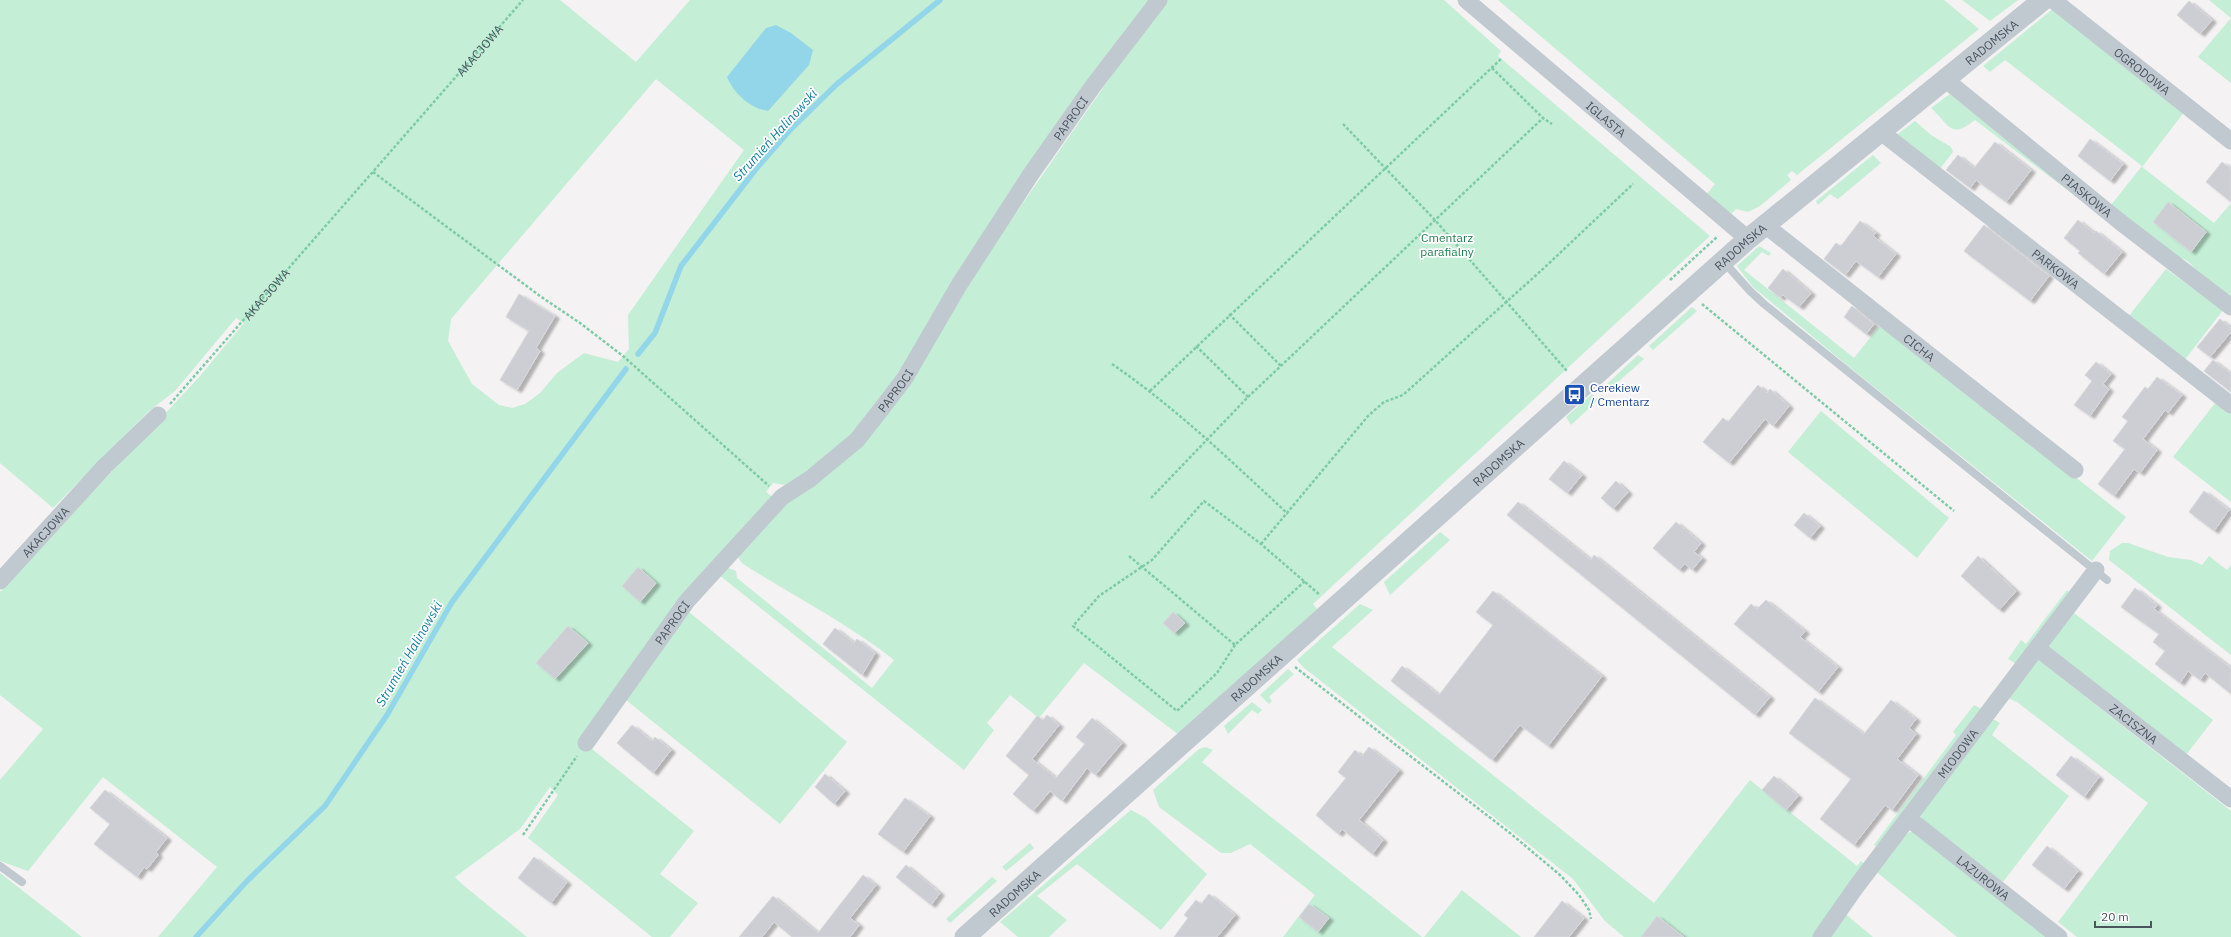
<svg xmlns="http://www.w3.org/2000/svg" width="2231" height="937" font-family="'IBM Plex Sans',sans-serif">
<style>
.green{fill:#c4eed6;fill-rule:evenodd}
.water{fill:#93d5e9}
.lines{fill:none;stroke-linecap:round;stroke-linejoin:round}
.stream{stroke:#93d5e9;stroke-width:5.5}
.building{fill:#ccced4;stroke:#d6d8dd;filter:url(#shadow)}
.path{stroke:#7dcba7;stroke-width:2.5;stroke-dasharray:3 2;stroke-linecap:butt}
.service{stroke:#c1c9d0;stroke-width:8}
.minor{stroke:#c1c9d0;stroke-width:17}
.tertiary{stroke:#c1c9d0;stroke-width:21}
.labels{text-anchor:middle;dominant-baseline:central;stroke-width:3.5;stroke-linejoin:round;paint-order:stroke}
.street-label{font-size:12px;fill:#4a555f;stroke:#fff}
.park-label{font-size:12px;fill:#1c7f50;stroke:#fff}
.transit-label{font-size:12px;fill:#164399;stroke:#fff;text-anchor:start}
.water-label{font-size:13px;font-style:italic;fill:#137fa1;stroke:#fff}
</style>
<defs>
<filter id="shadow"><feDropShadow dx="4.5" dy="2.5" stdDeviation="1" flood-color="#0004"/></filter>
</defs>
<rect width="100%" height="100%" fill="#f4f2f2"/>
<g class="green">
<path d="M0 0H560L636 62 690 0H1151L964 288 1164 0H1444L1501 51 1498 56 1710 236 1313 604 1317 609 1179 735 1084 663 1039 718 1010 695 987 723 994 730 964 770 719 575 725 567 736 571 737 578 872 688 894 660C847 623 793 596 743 564L736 555 800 477 785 485 773 483 766 492 775 499 689 612 847 742 780 824 626 700 592 749 694 831 660 874 698 903 670 937H652L528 838 558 795 550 787 520 829 455 877 462 884 527 937H158L217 867 103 777 28 871 0 861V780L43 729 0 695V592L200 376 244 323 236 318 175 391 149 411 53 508 0 463ZM656 79 744 150 628 315 629 349 618 362 584 353 557 373 540 393 525 404 512 408 499 405 472 384 448 341 451 319Z"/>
<path d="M1498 0H1944L1979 29 1797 175 1792 171 1787 175 1791 180 1760 206 1748 212 1736 209 1730 215 1706 195 1715 184Z"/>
<path d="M1962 0H2018L1990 21Z"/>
<path d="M2209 0H2231V83L2198 57 2231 18Z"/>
<path d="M2054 8 2185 111 2142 167 2214 223 2231 203V300C2221 292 2210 284 2200 276 2192 267 2191 259 2176 257L2111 205 2142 166 2005 60 1990 72 1983 66Z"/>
<path d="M1950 94 2082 201 1975 120C1950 140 1950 125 1931 108Z"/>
<path d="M1915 121 1931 135 1951 147 1953 152 1939 170 1895 136Z"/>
<path d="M1873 155 1881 163 1838 199 1830 194 1818 205 1816 201Z"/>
<path d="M1759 246 1771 253 1769 256 1762 252 1744 270 1854 358 1881 324 2126 517 2092 561 1848 366 1753 287 1737 266Z"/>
<path d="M2166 269 2223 310 2184 361 2128 317Z"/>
<path d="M1692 307 1697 311 1653 350 1649 346Z"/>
<path d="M1638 355 1644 359 1610 389 1607 384Z"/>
<path d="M1592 394 1598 400 1571 425 1566 417Z"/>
<path d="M2216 402 2231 414V502L2173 457Z"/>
<path d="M1821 411 1949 518 1917 558 1788 452Z"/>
<path d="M1440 532 1450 540 1390 595 1384 582Z"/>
<path d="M2122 543H2128L2168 557 2191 560 2202 565 2209 556 2227 570 2231 565V655L2109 560 2110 551Z"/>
<path d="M2067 590 2069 592 2016 664 2008 659 2021 640 2026 644Z"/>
<path d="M1360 604 1373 610 1332 647 1654 903 1750 780 1857 866 1861 861 1866 865 1814 937H1684L1657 916 1641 937H1624L1605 921 1573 879 1303 667 1297 660Z"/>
<path d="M2074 613 2213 720 2186 755 2048 646Z"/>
<path d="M2036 658 2231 811V937H2077L2058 922 2148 803 2017 702 2007 698Z"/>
<path d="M1288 669 1294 674 1269 697 1272 701 1269 704 1260 695Z"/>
<path d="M1252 702 1262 710 1258 714 1252 710 1228 734 1224 726Z"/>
<path d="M1974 705 1980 708V711L1879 848 1874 845 1956 735 1953 732Z"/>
<path d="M1991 718 2000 723 1992 735 2069 796 2003 882 1923 820 1920 815Z"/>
<path d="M1205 747 1213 750 1202 762 1422 937H1283L1315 895 1250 844 1231 853H1221L1159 807 1153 790 1199 749Z"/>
<path d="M1131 810 1146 818 1207 874 1161 930 1077 864 1037 896 1067 920 1049 937H1018L1000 922Z"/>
<path d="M1910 832H1918L2051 937H1957L1874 870 1902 837Z"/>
<path d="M1030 843 1034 848 1006 871 1002 867Z"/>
<path d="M0 873 82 937H0Z"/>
<path d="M992 877 997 881 950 923 946 919Z"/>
<path d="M1462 890 1468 895 1521 937H1424Z"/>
<path d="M1843 912 1873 937H1826Z"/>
</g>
<path class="water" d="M776 25 791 33 813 50 809 65 768 111C750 108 734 94 727 77L766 28Z"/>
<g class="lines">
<g class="stream">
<path d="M638 354 655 333 681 266 756 169 791 129 837 84 940 0"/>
<path d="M196 937 247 881 325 806 387 715 452 602 626 369"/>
</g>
</g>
<g class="building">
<path d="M2189 1 2212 20 2200 34 2177 15Z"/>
<path d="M2090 139 2123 164 2110 181 2078 156Z"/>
<path d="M1995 142 2031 170 2006 202 1976 180 1970 188 1946 170 1958 155 1974 168Z"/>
<path d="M2222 162 2231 169V202L2206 182Z"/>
<path d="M2168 202 2206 232 2191 252 2153 222Z"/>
<path d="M2078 220 2094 233 2096 231 2122 252 2104 274 2078 253 2080 251 2064 238Z"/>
<path d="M1860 221 1876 233 1873 236 1896 254 1878 277 1856 261 1845 275 1824 259 1836 243 1841 246Z"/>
<path d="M1984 225 2049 276 2030 301 1964 251Z"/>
<path d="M1783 269 1811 293 1799 307 1783 295 1780 298 1768 288Z"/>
<path d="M519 294 555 316 536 348 540 351 517 390 500 380 529 331 506 317Z"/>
<path d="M1852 306 1874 324 1866 334 1844 317Z"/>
<path d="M2220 319 2231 328V332L2210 357 2197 347Z"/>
<path d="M2213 360 2231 374V392L2204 371Z"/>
<path d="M2096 362 2111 374 2103 384 2109 389 2090 416 2074 405 2092 381 2085 375Z"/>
<path d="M2157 377 2182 395 2168 413 2165 410 2143 439 2157 450 2140 473 2134 469 2114 496 2098 484 2125 449 2113 441 2128 421 2122 417 2145 387 2148 389Z"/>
<path d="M1758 385 1767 393 1770 389 1789 406 1773 426 1765 419 1729 463 1703 442 1723 418 1728 422Z"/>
<path d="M1564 461 1582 475 1567 493 1549 479Z"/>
<path d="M1616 481 1628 492 1613 509 1601 498Z"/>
<path d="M2204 491 2229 510 2214 531 2189 512Z"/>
<path d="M1518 502 1591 560 1594 555 1770 697 1755 715 1507 515Z"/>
<path d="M1804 513 1820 526 1810 538 1794 525Z"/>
<path d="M1676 522 1701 543 1694 552 1702 558 1692 570 1685 564 1679 570 1653 548Z"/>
<path d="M1978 556 2016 591 1999 610 1961 576Z"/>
<path d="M638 567 656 583 640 602 622 586Z"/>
<path d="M2135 588 2157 605 2154 609 2231 668V694L2205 673 2200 680 2188 671 2180 683 2155 664 2165 651 2153 642 2159 634 2121 607Z"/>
<path d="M1493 591 1602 676 1548 746 1520 725 1492 760 1391 681 1402 666 1439 695 1493 625 1476 612Z"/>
<path d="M1766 600 1805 631 1800 637 1838 667 1818 692 1734 624 1751 604 1757 609Z"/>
<path d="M1173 612 1185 623 1174 633 1163 623Z"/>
<path d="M568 626 588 643 555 679 536 663Z"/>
<path d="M835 628 854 643 857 639 875 653 862 675 823 644Z"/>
<path d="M1815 698 1864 734 1891 700 1916 719 1909 728 1916 734 1897 759 1918 775 1892 810 1885 805 1854 845 1820 819 1851 779 1789 733Z"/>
<path d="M1047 715 1059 725 1032 759 1056 778 1085 744 1076 737 1092 718 1122 743 1095 775 1087 768 1062 801 1050 791 1033 811 1013 794 1029 775 1006 756 1037 716 1043 720Z"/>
<path d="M632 725 652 741 655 737 671 750 653 773 617 743Z"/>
<path d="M1369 747 1399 770 1359 820 1383 840 1372 854 1342 829 1338 834 1316 815 1346 778 1338 772 1355 750 1362 756Z"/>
<path d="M2071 756 2099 777 2084 797 2056 775Z"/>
<path d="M825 774 845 791 834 804 815 787Z"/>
<path d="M1774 776 1798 796 1786 810 1762 790Z"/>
<path d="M105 790 167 838 156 852 158 855 147 869 144 867 137 877 94 844 110 824 90 808Z"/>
<path d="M905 798 930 816 903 852 878 834Z"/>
<path d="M2047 846 2078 871 2064 889 2032 865Z"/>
<path d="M534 857 567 882 551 903 518 878Z"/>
<path d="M906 865 940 893 931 905 896 877Z"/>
<path d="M863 875 876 885 850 918 859 925 850 937H792L774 922 762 937H739L773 896 818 933Z"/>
<path d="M1209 894 1235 915 1217 937H1174L1188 918 1184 915 1196 900 1201 904Z"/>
<path d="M1562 901 1584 918 1569 937H1534Z"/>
<path d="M1309 904 1329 918 1318 932 1299 917Z"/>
<path d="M1657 916 1684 937H1641Z"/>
</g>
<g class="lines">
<g class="path">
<path d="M1492 68 1543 118 1552 124"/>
<path d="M1343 124 1435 220 1567 371"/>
<path d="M373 172 540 296 580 323 623 356 769 486"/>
<path d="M1670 280 1718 236"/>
<path d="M1702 304 1954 511"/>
<path d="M1229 314 1281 366"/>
<path d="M1196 346 1248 397"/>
<path d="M1112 364C1176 408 1231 461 1288 514"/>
<path d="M1150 391 1501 59"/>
<path id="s1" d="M170 404 523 0"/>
<path d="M1151 498 1248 397 1543 118"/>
<path d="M1261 544 1368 416 1384 402 1403 395 1544 268 1633 184"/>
<path d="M1129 556 1235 645 1305 581"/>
<path d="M1235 645 1217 673 1177 711 1073 626 1099 596 1152 560 1204 501 1261 544 1320 595"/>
<path d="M1295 667 1510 833 1560 875 1579 895 1589 910 1591 919"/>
<path d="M523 835 577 756"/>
</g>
<g class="service">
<path d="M1724 262 1750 291 1764 304 2107 580"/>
<path d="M0 866 22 882"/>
</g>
<g class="minor">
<path id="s2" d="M1466 0 1748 239"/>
<path id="s3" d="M2053 0 2231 141"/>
<path id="s4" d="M1946 80 2119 221 2231 307"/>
<path id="s5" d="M1881 132 2231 405"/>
<path id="s6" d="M1765 225 2075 470"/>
<path id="s7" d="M0 581 105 466 158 415"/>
<path id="s8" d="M2037 648 2231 799"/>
<path id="s9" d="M586 743 687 601 782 497 810 479 857 440 879 412 905 378 959 285 1031 174 1093 86 1159 0"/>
<path id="s10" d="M1908 818 2059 937"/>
<path id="s11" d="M1821 937 1856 887 2096 570"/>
</g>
<path class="tertiary" id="s12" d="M965 937 1748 239 2043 0"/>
</g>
<defs>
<symbol id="bus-square" viewBox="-11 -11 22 22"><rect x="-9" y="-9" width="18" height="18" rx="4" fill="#1a4fb4" stroke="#fff"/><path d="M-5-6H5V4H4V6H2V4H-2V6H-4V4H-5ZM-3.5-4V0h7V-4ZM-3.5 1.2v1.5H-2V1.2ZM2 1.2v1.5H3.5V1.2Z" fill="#fff"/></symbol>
</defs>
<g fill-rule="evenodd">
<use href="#bus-square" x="1562" y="382" width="25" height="25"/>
</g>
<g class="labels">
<g class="street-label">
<text stroke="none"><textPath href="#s12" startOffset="1362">RADOMSKA</textPath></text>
<text stroke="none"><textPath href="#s1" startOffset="470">AKACJOWA</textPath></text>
<text stroke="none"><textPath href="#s3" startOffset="114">OGRODOWA</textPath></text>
<text stroke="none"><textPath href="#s9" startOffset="796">PAPROCI</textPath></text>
<text stroke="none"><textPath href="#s2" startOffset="184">IGLASTA</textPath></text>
<text stroke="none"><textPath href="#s4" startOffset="182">PIASKOWA</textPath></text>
<text stroke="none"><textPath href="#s12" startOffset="1038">RADOMSKA</textPath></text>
<text stroke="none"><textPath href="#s5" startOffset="222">PARKOWA</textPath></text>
<text stroke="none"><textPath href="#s1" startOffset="146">AKACJOWA</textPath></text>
<text stroke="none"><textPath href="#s6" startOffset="197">CICHA</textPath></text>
<text stroke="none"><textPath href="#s9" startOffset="472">PAPROCI</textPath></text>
<text stroke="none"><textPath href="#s12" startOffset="714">RADOMSKA</textPath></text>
<text stroke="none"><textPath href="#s7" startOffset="67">AKACJOWA</textPath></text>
<text stroke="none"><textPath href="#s9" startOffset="148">PAPROCI</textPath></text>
<text stroke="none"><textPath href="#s12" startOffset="390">RADOMSKA</textPath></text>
<text stroke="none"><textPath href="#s8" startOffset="123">ZACISZNA</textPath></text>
<text stroke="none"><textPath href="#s11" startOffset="229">MIODOWA</textPath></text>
<text stroke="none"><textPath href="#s10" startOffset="96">LAZUROWA</textPath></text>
<text stroke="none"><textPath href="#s12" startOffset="66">RADOMSKA</textPath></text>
</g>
<g class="park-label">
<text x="1447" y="237">Cmentarz<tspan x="1447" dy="14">parafialny</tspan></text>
</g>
<g class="transit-label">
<text x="1590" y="387">Cerekiew<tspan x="1590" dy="14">/ Cmentarz</tspan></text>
</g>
<g class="water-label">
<text transform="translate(775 135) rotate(-48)">Strumień Halinowski</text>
<text transform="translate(409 654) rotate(-60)">Strumień Halinowski</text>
</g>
</g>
<path d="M2095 921v6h56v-6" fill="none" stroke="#4a555f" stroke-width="2"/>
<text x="2101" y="921" font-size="12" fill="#4a555f" stroke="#ffffff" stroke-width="3" paint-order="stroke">20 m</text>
</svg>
